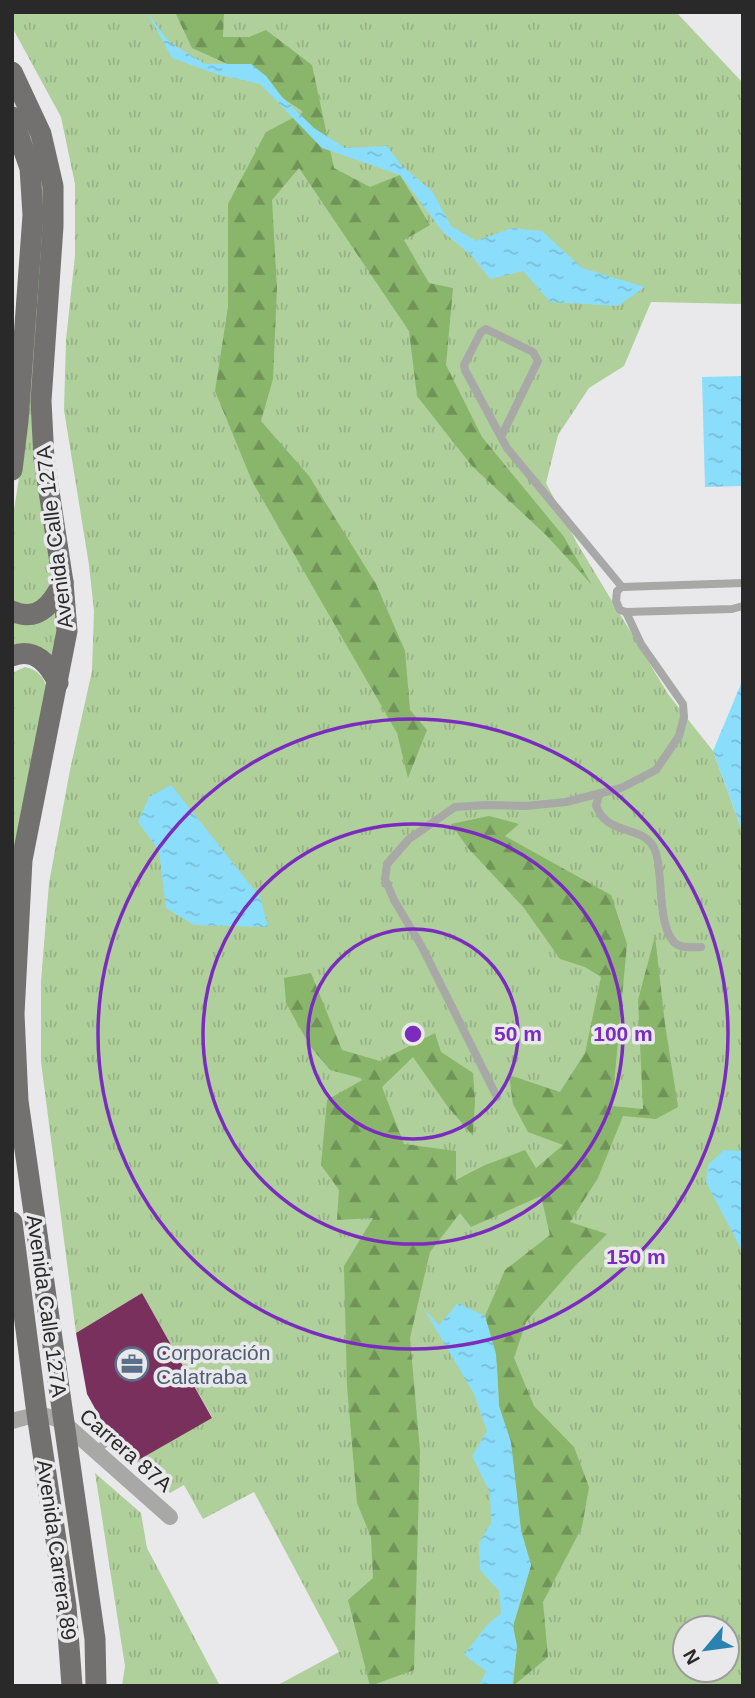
<svg xmlns="http://www.w3.org/2000/svg" width="755" height="1698" font-family="Helvetica,sans-serif">
<style>
.grass{fill:url(#grass-tufts);fill-rule:evenodd}
.forest{fill:url(#forest-firs)}
.water{fill:url(#water-ripples)}
.building{fill:#79305c}
.lines{fill:none;stroke-linecap:round;stroke-linejoin:round}
.service{stroke:#a8a8a7;stroke-width:8}
.minor{stroke:#a8a8a7;stroke-width:16}
.primary{stroke:#727170;stroke-width:21}
.ring{fill:none;stroke:#7b2cbf;stroke-width:3.5}
.labels{text-anchor:middle;dominant-baseline:central;stroke-width:7;stroke-linejoin:round;paint-order:stroke}
.street-label{font-size:21px;fill:#292929;stroke:#e9e9eb}
.service-label{font-size:21px;fill:#4e5e75;stroke:#e9e9eb;text-anchor:start}
.centre{fill:#7b2cbf;stroke:#e9e9eb;stroke-width:3.5}
.ring-label{font-size:21px;text-anchor:middle;font-weight:bold;fill:#7b2cbf;stroke:#e9e9eb;stroke-width:7;stroke-linejoin:round;paint-order:stroke}
</style>
<defs>
<pattern id="grass-tufts" width="24" height="20" patternUnits="userSpaceOnUse" patternTransform="scale(1.75)"><rect width="24" height="20" fill="#afcf9b"/><path d="M3 7l-1-3M5 7V3M7 7l1-3M15 17l-1-3M17 17v-4M19 17l1-3" fill="none" stroke="#97b286"/></pattern>
<pattern id="forest-firs" width="22" height="20" patternUnits="userSpaceOnUse" patternTransform="scale(1.75)"><rect width="22" height="20" fill="#89b66b"/><path d="M5 1l3.5 6h-7zM16 11l3.5 6h-7z" fill="#709458"/></pattern>
<pattern id="water-ripples" width="26" height="14" patternUnits="userSpaceOnUse" patternTransform="scale(1.75)"><rect width="26" height="14" fill="#8bddfc"/><path d="M2 4q2-2 4 0t4 0M15 11q2-2 4 0t4 0" fill="none" stroke="#78bed8"/></pattern>
</defs>
<rect width="100%" height="100%" fill="#e9e9eb"/>
<g class="grass">
<path d="M12 12H676L743 83V304L651 302 624 366 589 388 558 435 546 483 577 543 668 694 713 751 743 833V1686H276L339 1652 254 1492 203 1519 184 1485 170 1493 136 1461 212 1417 142 1293 76 1333 41 1062V981L49 883 70 770 92 671 94 611 89 565 64 410 66 340 75 255V184L61 117 12 27ZM685 1628H727V1670H685Z"/>
<path d="M12 89 35 142 45 185 54 580 37 605 18 604 12 600V523L28 419 31 143 12 98Z"/>
<path d="M59 606 55 664 12 650V618Z"/>
<path d="M25 667C38 670 44 677 47 689L12 894V673Z"/>
<path d="M95 1473 141 1513 147 1548 220 1686H122L125 1666Z"/>
</g>
<g class="forest">
<path d="M175 12H224L223 37H249L266 30 312 65 334 168 370 187 400 175 430 225 404 240 429 283 453 288 446 365 482 437 564 537 592 585 546 535 472 466 417 396 409 331 299 168 272 200 277 288 273 379 261 421 309 476 376 584 405 651 410 710 427 730 408 778 397 733 252 481 215 391 228 307V204L266 132 304 112 234 67 192 48Z"/>
<path d="M489 816 519 824 505 836 611 895 627 944 612 1106 643 1109 638 1000 655 936 665 1024 678 1107 656 1119 623 1116 598 1178 570 1222 607 1234 576 1265 526 1322 514 1358 534 1406 574 1447 589 1487 582 1527 543 1602 548 1657 513 1686 517 1647 513 1627 531 1565 521 1531 512 1454 499 1406 497 1365 485 1316 505 1270 550 1235 541 1196 471 1227 460 1213 430 1252 410 1338 420 1451 414 1670 370 1686 348 1600 373 1578 371 1537 357 1503 347 1386 344 1266 373 1218 337 1220 339 1190 321 1165 327 1100 364 1079 330 1070 310 1046 286 1003 284 978 311 973 342 1050 380 1061 435 1033 441 1052 473 1073 475 1101 473 1136 448 1107 413 1057 382 1087 404 1144 456 1151V1180L485 1165 525 1150 536 1168 563 1145 528 1132 513 1104 509 1075 560 1092 585 1053 601 977 585 967 560 959 524 908 468 848 451 824Z"/>
</g>
<g class="water">
<path d="M147 12 169 42 205 64H251L266 76 282 97 314 128 345 148 387 146 402 166 432 191 451 226 476 241 512 228 542 231 582 268 645 287 618 306 550 302 523 271 490 279 472 256 443 232 400 175 322 148 260 84 219 75 172 58Z"/>
<path d="M743 376V486L705 487 702 377Z"/>
<path d="M743 679V833L713 751Z"/>
<path d="M171 785 260 897 268 927 194 925 166 908 159 851 138 822 149 797Z"/>
<path d="M724 1150 743 1151V1253L706 1182 708 1165Z"/>
<path d="M458 1303 485 1316 496 1354 499 1406 511 1442 521 1531 531 1565 513 1626 517 1647 512 1686H479L486 1671 464 1655 487 1625 501 1613 499 1591 480 1570 479 1543 491 1523 490 1493 472 1456 487 1431 474 1394 424 1309 439 1325Z"/>
</g>
<path class="building" d="M142 1293 212 1418 128 1466 114 1444 117 1439 116 1434 108 1432 87 1394 76 1333Z"/>
<g class="lines">
<g class="service">
<path d="M502 435 538 361 533 352 486 329 481 332 464 365 465 370 507 448 622 587"/>
<path d="M622 587 617 591 616 601 620 610 626 612 732 609 743 606"/>
<path d="M622 587 743 583"/>
<path d="M600 793 596 805C607 839 647 822 656 853 663 873 657 927 675 943 682 949 693 947 701 947"/>
<path d="M497 1097 422 947 394 900 385 879 387 864 409 839 455 807 486 805 526 806 566 802 621 788 656 770 679 736 684 717 683 704 641 644 626 612"/>
<path d="M96 1451 111 1438"/>
</g>
<path class="minor" d="M12 1421C32 1415 46 1412 64 1423L170 1517"/>
<g class="primary">
<path d="M12 72 41 134 53 186V226L41 401 44 459 63 582 67 631 22 860 14 1014 18 1101 95 1639 96 1686"/>
<path d="M12 117 30 168 33 215 18 421 12 470"/>
<path d="M12 611C38 623 53 603 63 582"/>
<path d="M12 656C35 647 49 664 58 683"/>
<path d="M12 1222 37 1414 66 1606 72 1686"/>
</g>
</g>
<g class="ring">
<circle cx="413" cy="1034" r="105"/>
<circle cx="413" cy="1034" r="210"/>
<circle cx="413" cy="1034" r="315"/>
</g>
<defs>
<symbol id="office-ring" viewBox="-11 -11 22 22"><circle r="9.5" fill="#e9e9eb" stroke="#5c6f8a" stroke-width="1.5"/><path d="M-6-3h4V-5.5h4V-3h4V5H-6ZM-1-4.5V-3h2v-1.5ZM-6 0V1H6V0Z" fill="#5c6f8a"/></symbol>
</defs>
<g fill-rule="evenodd">
<use href="#office-ring" x="113" y="1345" width="38" height="38"/>
</g>
<g class="labels">
<g class="street-label">
<text transform="translate(54 537) rotate(-97)">Avenida Calle 127A</text>
<text transform="translate(47 1306) rotate(82)">Avenida Calle 127A</text>
<text transform="translate(126 1450) rotate(41)">Carrera 87A</text>
<text transform="translate(57 1550) rotate(82)">Avenida Carrera 89</text>
</g>
<g class="service-label">
<text x="156" y="1352">Corporación<tspan x="156" dy="24">Calatraba</tspan></text>
</g>
</g>
<circle cx="413" cy="1034" r="10" class="centre"/>
<g class="ring-label">
<text x="518" y="1041">50 m</text>
<text x="623" y="1041">100 m</text>
<text x="636" y="1264">150 m</text>
</g>
<rect width="755" height="1698" fill="none" stroke="#292929" stroke-width="28"/>
<g transform="translate(706 1649) rotate(241)"><circle r="33" fill="#e9e9eb" stroke="#9c9c9d" stroke-width="2"/>
<path d="M0-5L12 26L0 18L-12 26Z" fill="#2982b0"/>
<text y="-10" font-size="19" font-weight="bold" text-anchor="middle" fill="#292929">N</text>
</g>
</svg>
